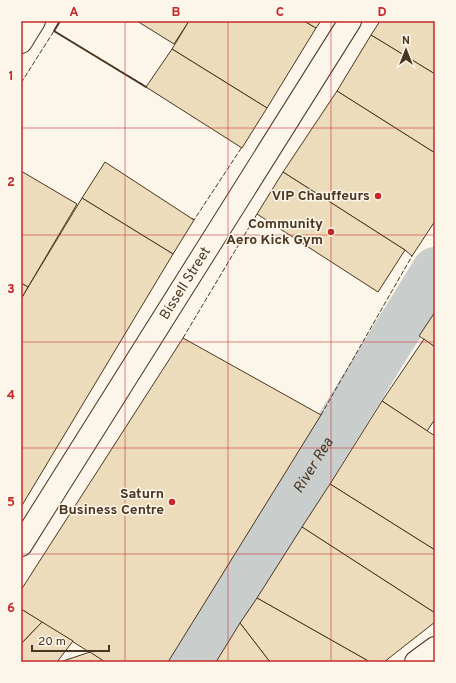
<svg xmlns="http://www.w3.org/2000/svg" width="456" height="683" font-family="Overpass,sans-serif">
<style>
.lines{fill:none;stroke-linecap:round;stroke-linejoin:round}
.river{stroke:#c9cecd;stroke-width:46}
.building{fill:#ecdcbc;stroke:#4a3520}
.minor-casing{stroke:#4a3520;stroke-width:24}
.minor{stroke:#fbf6e9;stroke-width:22}
.fence{stroke:#4a3520;stroke-width:1;stroke-dasharray:5 2;stroke-linecap:butt}
.wall{stroke:#4a3520;stroke-width:2}
.grid{fill:none;stroke:#c62828;stroke-width:1;stroke-opacity:0.55}
.poi-dot{fill:#c62828;stroke:#fbf6e9;stroke-width:1.5}
.labels{text-anchor:middle;dominant-baseline:central;stroke-width:3;stroke-linejoin:round;paint-order:stroke}
.poi-label{font-size:14px;font-weight:bold;fill:#4a3520;stroke:#fbf6e9;text-anchor:end}
.street-label{font-size:14px;fill:#4a3520;stroke:#fbf6e9}
.water-label{font-size:15px;font-style:italic;fill:#4a3520;stroke:#fbf6e9}
.neatline{fill:none;stroke:#c62828;stroke-width:1.5}
.grid-label{font-size:13px;text-anchor:middle;font-weight:bold;fill:#c62828}
</style>
<rect width="100%" height="100%" fill="#fbf6e9"/>
<g class="lines">
<path class="river" id="s1" d="M192 662 435 270"/>
</g>
<g class="building">
<path d="M137 21H189L174 44Z"/>
<path d="M189 21H304L316 28 267 108 172 49Z"/>
<path d="M304 21H321L316 28Z"/>
<path d="M380 21H435V74L371 35Z"/>
<path d="M371 35 435 74V153L337 91Z"/>
<path d="M172 49 267 108 242 148 146 87Z"/>
<path d="M337 91 435 153V221L412 256 405 250 283 172Z"/>
<path d="M105 162 194 220 173 254 82 198Z"/>
<path d="M21 171 77 204 28 287 21 283Z"/>
<path d="M283 172 405 250 378 292 257 214Z"/>
<path d="M82 198 173 254 21 507V299Z"/>
<path d="M21 283 28 287 21 299Z"/>
<path d="M435 312V347L419 336Z"/>
<path d="M183 338 321 415 168 662H105L21 609V590Z"/>
<path d="M424 339 435 347V419L427 431 382 401Z"/>
<path d="M382 401 435 436V550L330 484Z"/>
<path d="M330 484 435 550V613L302 527Z"/>
<path d="M302 527 435 613V622L384 662H370L257 598Z"/>
<path d="M257 598 370 662H270L240 623Z"/>
<path d="M21 609 42 622 21 644Z"/>
<path d="M42 622 73 641 57 662H21V644Z"/>
<path d="M240 623 270 662H216Z"/>
<path d="M90 652 105 662H60Z"/>
</g>
<g class="lines">
<defs>
<g id="minor">
<path d="M21 42 34 21"/>
<path id="s2" d="M21 545 350 21"/>
<path d="M416 662 435 648"/>
</g>
</defs>
<use href="#minor" class="minor-casing"/>
<use href="#minor" class="minor"/>
<g class="fence">
<path d="M21 83 54 31 147 87"/>
<path d="M192 218 194 220 242 147"/>
<path d="M183 338 257 214"/>
<path d="M321 415 412 256"/>
</g>
<path class="wall" d="M60 21 54 31 146 87"/>
</g>
<path class="grid" d="M125 21V662M228 21V662M331 21V662M21 128H435M21 235H435M21 342H435M21 448H435M21 554H435"/>
<g class="poi-dot">
<circle cx="378" cy="196" r="4"/>
<circle cx="331" cy="232" r="4"/>
<circle cx="172" cy="502" r="4"/>
</g>
<g class="labels">
<g class="poi-label">
<text x="370" y="196">VIP Chauffeurs</text>
<text x="323" y="224">Community<tspan x="323" dy="16">Aero Kick Gym</tspan></text>
<text x="164" y="494">Saturn<tspan x="164" dy="16">Business Centre</tspan></text>
</g>
<g class="street-label">
<text stroke="none"><textPath href="#s2" startOffset="309">Bissell Street</textPath></text>
</g>
<g class="water-label">
<text stroke="none"><textPath href="#s1" startOffset="231">River Rea</textPath></text>
</g>
</g>
<rect width="456" height="683" fill="none" stroke="#fbf6e9" stroke-width="44"/>
<g transform="translate(406 50)" stroke="#fbf6e9" stroke-width="3" paint-order="stroke">
<path d="M0-3L7 15L0 10L-7 15Z" fill="#4a3520"/>
<text y="-6" font-size="11" font-weight="bold" text-anchor="middle" fill="#4a3520">N</text>
</g>
<path d="M32 645v6h77v-6" fill="none" stroke="#4a3520" stroke-width="2"/>
<text x="38" y="645" font-size="12" fill="#4a3520" stroke="#fbf6e9" stroke-width="3" paint-order="stroke">20 m</text>
<rect x="22" y="22" width="412" height="639" class="neatline"/>
<g class="grid-label">
<text x="74" y="16">A</text>
<text x="176" y="16">B</text>
<text x="280" y="16">C</text>
<text x="382" y="16">D</text>
<text x="11" y="80">1</text>
<text x="11" y="186">2</text>
<text x="11" y="293">3</text>
<text x="11" y="399">4</text>
<text x="11" y="506">5</text>
<text x="11" y="612">6</text>
</g>
</svg>
